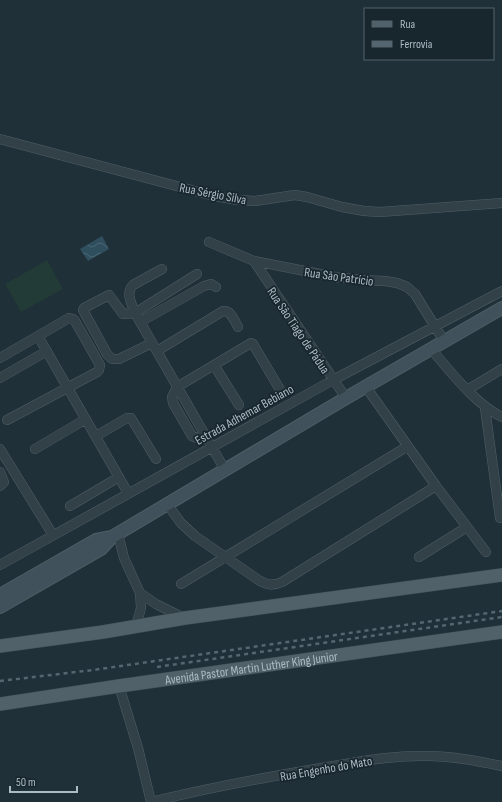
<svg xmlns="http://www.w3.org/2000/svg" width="502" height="802" font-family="'Sofia Sans Condensed',sans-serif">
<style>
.garden{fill:#223b36}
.water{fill:url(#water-waves)}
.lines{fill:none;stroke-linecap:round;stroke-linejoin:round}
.minor-casing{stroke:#505f66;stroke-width:10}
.secondary-casing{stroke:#505f66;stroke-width:14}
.primary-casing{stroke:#3f4d55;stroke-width:14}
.minor{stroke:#324148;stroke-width:9}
.secondary{stroke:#40515b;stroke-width:12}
.primary{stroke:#506169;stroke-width:13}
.rail{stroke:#546670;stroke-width:2.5;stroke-dasharray:4 4;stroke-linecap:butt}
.labels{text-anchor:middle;stroke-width:3.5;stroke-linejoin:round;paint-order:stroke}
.street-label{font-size:13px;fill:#acbcc5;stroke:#18262d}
</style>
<defs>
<pattern id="water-waves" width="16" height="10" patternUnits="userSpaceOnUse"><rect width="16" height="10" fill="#2f4f5e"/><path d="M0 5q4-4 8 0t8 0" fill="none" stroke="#4a6674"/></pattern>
</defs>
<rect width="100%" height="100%" fill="#1f3038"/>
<path class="garden" d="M47,260L63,289L21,312L5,284Z"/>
<path class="water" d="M102,236L109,249L88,261L80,249Z"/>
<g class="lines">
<defs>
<path id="minor" d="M0,139L214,196L238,200L255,201L295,195L307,197L342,207L364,211L380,212L502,203
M209,242L254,261L335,277L362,280L385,281L397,283L407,287L415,294L444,341
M254,261L346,398
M162,269L133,285C125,293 132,304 135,313L225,470
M140,322L204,286L211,284L216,287
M38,336L128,493
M152,343L119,359H112L107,354L83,310L84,308L109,295L123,314L135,313L197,274
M431,349C450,371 476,405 502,417
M157,351L223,311C231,310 234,320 238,327
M0,358L69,318L73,319L75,321L100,365L99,370L97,372L7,420
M214,365L239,405
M0,378L47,351
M366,387L436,486L486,552
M467,390L502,369
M485,408L500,518
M96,436L127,418H131L156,459
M206,438H197L192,436L173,403L172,397L177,387L251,343L253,344L282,393
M0,449L53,535
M35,449L86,419
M0,472L4,482L0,486
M167,504L181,523L195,536L260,581C268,585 273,586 282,582L436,486
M70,506L119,477
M118,534L124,558L140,593L141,608L136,626
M419,557L467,527
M0,565L333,380L502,291
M181,584L408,446
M140,593L156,604L184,618
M119,686L138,748L151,802
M151,802C211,787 272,776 333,766C364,761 395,755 427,756C452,756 477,761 502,766"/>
<path id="secondary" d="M0,595L96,540L112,537L346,398L502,308
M0,607L101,549L112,537"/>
<g id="primary">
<path d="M0,646L103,632L185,618L502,575"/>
<path id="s1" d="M0,704L119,686L502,632"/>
</g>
</defs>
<use href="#minor" class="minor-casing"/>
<use href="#secondary" class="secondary-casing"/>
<use href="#primary" class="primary-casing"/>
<use href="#minor" class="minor"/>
<use href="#secondary" class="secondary"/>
<use href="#primary" class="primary"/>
<path class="rail" d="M157,667L502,617
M0,681L93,670L502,611"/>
</g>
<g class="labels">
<g class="street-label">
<text transform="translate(213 193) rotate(11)" y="5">Rua Sérgio Silva</text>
<text transform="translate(339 276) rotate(8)" y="5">Rua São Patrício</text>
<text transform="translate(299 330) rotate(56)" y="5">Rua São Tiago de Pádua</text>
<text transform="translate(244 414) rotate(-29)" y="5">Estrada Adhemar Bebiano</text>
<text dy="5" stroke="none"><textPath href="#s1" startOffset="254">Avenida Pastor Martin Luther King Junior</textPath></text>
<text transform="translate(326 768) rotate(-10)" y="5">Rua Engenho do Mato</text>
</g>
</g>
<rect x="364" y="8" width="130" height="52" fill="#18262d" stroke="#53626a"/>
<rect x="372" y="21" width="20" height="6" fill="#506169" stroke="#53626a"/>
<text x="400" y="28" font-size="12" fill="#acbcc5">Rua</text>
<rect x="372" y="41" width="20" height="6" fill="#546670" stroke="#53626a"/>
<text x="400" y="48" font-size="12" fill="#acbcc5">Ferrovia</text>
<path d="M10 786v6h67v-6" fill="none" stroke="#acbcc5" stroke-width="2"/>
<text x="16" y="786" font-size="12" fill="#acbcc5" stroke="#18262d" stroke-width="3" paint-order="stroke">50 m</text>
</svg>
